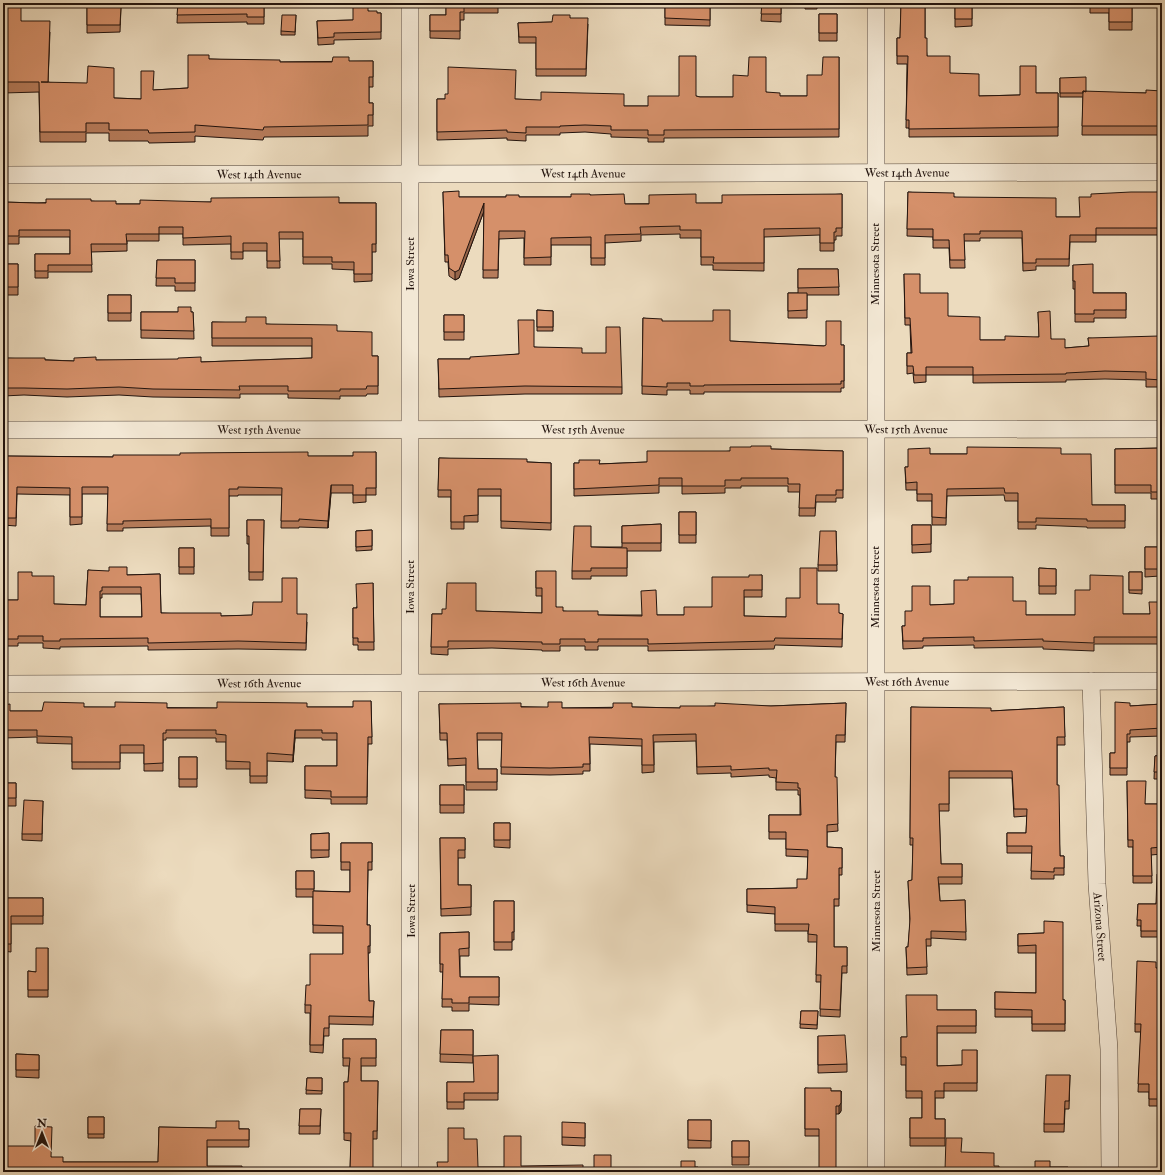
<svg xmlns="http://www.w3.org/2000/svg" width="1165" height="1175" font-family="'IM FELL Double Pica',serif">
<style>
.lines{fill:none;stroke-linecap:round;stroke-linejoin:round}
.minor-casing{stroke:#544539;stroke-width:18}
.minor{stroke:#f3e8d5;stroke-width:17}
.wall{fill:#b77c5b;stroke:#22130d;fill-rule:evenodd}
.shaded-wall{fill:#95654a;stroke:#22130d}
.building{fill:#d5906a;stroke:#22130d;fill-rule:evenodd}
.labels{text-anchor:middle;stroke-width:3;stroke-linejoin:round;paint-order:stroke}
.street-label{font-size:12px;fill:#22130d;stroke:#f3e8d5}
</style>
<rect width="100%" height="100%" fill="#ecdbbe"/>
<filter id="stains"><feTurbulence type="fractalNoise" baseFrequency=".005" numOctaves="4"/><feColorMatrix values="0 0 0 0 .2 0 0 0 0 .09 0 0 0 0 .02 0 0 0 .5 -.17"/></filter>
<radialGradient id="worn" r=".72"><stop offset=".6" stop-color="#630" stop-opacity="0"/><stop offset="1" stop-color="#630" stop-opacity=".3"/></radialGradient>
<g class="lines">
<defs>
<g id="minor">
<path d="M876,3V1172"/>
<path id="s1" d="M3,175L1162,172"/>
<path id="s2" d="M3,430L1162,429"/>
<path id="s3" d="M1091,681L1097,884L1109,1049L1110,1172"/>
<path id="s4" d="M3,684L1162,681"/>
<path d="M410,1172V3"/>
</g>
</defs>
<use href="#minor" class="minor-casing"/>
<use href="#minor" class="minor"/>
</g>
<path class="wall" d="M3,3L21,21L50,32L48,82L114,98L141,99L154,90L188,88L209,59L280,62L373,61V87H369V103H373V126H368V136L264,137L263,140L195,136V142L149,143L148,141H109V133H86V142H40L39,92L3,93Z
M87,3L103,7H121L120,32L87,33Z
M178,3H264V24H247V22L177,23Z
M446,3H498V13H464V20H460V39L430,38V15H446Z
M665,3H710V26L665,25Z
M727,3H781V22L761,21L762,6H727Z
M805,3H817V9H805Z
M896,3H930V5H925V38L927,56L979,96L1020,95L1036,93H1058V136L909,137V128H906L907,64H897V38H900L901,6H896Z
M955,3H972V26L955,27Z
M1090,3H1132V30H1109V13H1090Z
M368,11L377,13H381V39L334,40V44L318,45L317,21L353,20Z
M819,14H837V41H819Z
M296,15L295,35H281V31Z
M570,18L588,24L586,76H536V43H519L518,23L552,22Z
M839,57V137L664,138V142H648V138L611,137V134L585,132L560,133V135H526V141L507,140V138L437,140V99H445L448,94L515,99L624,106H648L696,96L700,97H733L766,92L780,96H807L822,75Z
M1060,78L1086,92L1146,93L1162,91V135H1082L1083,97H1060Z
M443,192L459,197H571L590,195L625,204L722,203L842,194V236H836V240H834V251H820V235L764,237V271L713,270V265H701V238H680V234L641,235V241L605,243V265H591V245H551V265H524V238L499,239L498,278H483L484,211L459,278L455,280L449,276L448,262H445Z
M908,192L954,197L1056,217H1080L1091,197L1162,192V235H1096V242H1070L1069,266H1036V270L1023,271L1022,238H980V241H964L965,268H950L949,248H933V237L907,236Z
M91,201L116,204H140L211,202L376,203V252H372V281L354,282V270L332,269V264H303V239H279L280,268H267V251H243V259H231V244L183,245V234H159V241H127V251L91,252L92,272H48V278H35V254H70V237H19V244H3V202L37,203Z
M157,260H195V291H175V286H156Z
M3,264H18V295H3Z
M1073,265L1093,293H1126V318H1094V322H1075V289H1073Z
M798,269H838L839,295H807V318H788V293H798Z
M904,274L920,293L948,316L980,340H1005L1039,337L1038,312L1051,339L1065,348L1089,346L1088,338L1162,346V387H1146V380L1105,379L1066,380V382L973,383V375H926V382L914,383L913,373L907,374V353H911L910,325H905Z
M108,295H131V321H108Z
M537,310L553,311V331H537Z
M141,312H193L194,339L141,338Z
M444,315H464V340H444Z
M643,318L662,321L730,341L824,346L844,345V388H841V392H704V394H690V390H667V395L642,394Z
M212,322L266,324L337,331L372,356H378V394H367L366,396H340V399L288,398V394H240V398L153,397L119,395L67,397L24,395L3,396V358L74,361L96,360L201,362L312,358V346H212Z
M534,347L582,353L622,387V394H525L439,397L438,359H470L519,354Z
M1162,448V499H1151V493H1115V449Z
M771,449L843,451V498H836V502H816L815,516H799L800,492H788V486H741V488H725V493L682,494V486H659V493L574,496V463L599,464L647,462L730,451Z
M376,452V495H366V502L353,503V493H331L328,528L299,527V528H281L282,495H238V496H229V536H211V526L123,528V531H107L108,494H82V524L70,525V495L17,494L16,526L3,525V456L113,457L353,456Z
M930,454H1061L1092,505H1125V528H1087V527L1036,525V529H1018V501H1005L1004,495L947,496L946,525H932V501H917V490H906L905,467H908Z
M439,458L527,462L551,463V530L501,528V496H478V522H464V529H451V497H438Z
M679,512H696V543H679Z
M247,520H264L263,580H249V544H247Z
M661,524V551H627V576H591V579H572V571L591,547H622V526Z
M912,525H931V552L912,553Z
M372,530V550L356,551V531Z
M836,531L837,571H818V565Z
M1145,547H1159L1160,576L1145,577Z
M179,548H194V574H179Z
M1039,568L1056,569V594H1039Z
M88,570L127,575L160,574L161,613L221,616L297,614L307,622L306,650L238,649L148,650V646L60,647V649L43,648V643H18V646H5V641H3V600H18L32,576L54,604L86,605ZM102,594H141L142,617H100V598H102Z
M536,571L556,607L563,611L598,615H684L712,607L749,577L762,575V597H744V616L786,617L817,604L839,613L843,614L842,647L775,645L774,649L648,651V646H598V650H585V646H560V651H542V650L492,648L448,649V655L431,654L432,614H442L476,611L542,613V596H536Z
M1129,572H1142V594L1129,593Z
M373,583L374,650H358V645H353V608H356Z
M1013,601L1026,615H1075L1123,614H1149L1162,602V644H1094V651L1043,649V647L974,648V645L923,646V648L903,649L902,626H905L912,611L930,605L954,604Z
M371,701L372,744H368L367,804H331V799L305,798V766H337V740H322V738H295L293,762L267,761V783H250V769H226V742H216V738H166V740H163V771H144V753H120V769H72V744L37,743V737L3,738V705L10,711H42L84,707L217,708L307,707H353Z
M846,703L845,742H836L835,777L838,831L827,832V847L842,848V875H839V906H834V947H847V973H842L840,1017L820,1016L821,982H816L817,942H808V931H775V914L747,912V889L797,888L807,879L808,857L786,856V839H769V815H800V795H798V790H776V778L769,777V775L731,777V773L697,774L696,741L654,742V772L642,773V746L590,744V771H583V774L550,775L501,774L502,740H477L478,769H497V790H466V765L448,766L447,740H440L439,704L562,708L632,707L680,708L715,706H771Z
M1162,704V736L1130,737V742H1127V775H1110V753H1115L1130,706Z
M911,707L991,711L1064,707L1065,745H1057V785L1060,856H1064V875H1054V879H1031L1032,853H1007V833H1026L1027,816L1014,817L1012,778H949V811H939L941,864H962V884H939L940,901L965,900L966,940L931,938V946H926L927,974L907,975L906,947H908L910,923L908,881L912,880L913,845H910Z
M1162,755V779H1154L1155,756Z
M179,757H197V787H179Z
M3,779L4,783H16V806H3Z
M1127,781L1145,804H1162V854L1151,855L1152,883H1133V847H1128Z
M440,785H464V813H440Z
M43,801L42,841L22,840V834Z
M3,822H4V848H3Z
M494,823H510V848L494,847Z
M329,833V857L311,858V834Z
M440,838H465V858H458V885H471V915L441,916Z
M341,843H372V870H368L367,925H370V953H368L369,1001H374L373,1025L329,1024V1036H324L323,1053L310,1052V1013H305V1005L310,985L343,954V933H313V897H296V871H314V891L350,892V870H341Z
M1162,874V937H1141V926H1137L1138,904H1156Z
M3,888L7,898H43V924H11V952L3,951Z
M494,901H514V940H512V950H494Z
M469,932V956H460V977H499V1005L469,1004V1011H452V1007H442L443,972H440V933Z
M1044,933L1063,1000H1065V1031H1032V1017H995V992L1036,993V953H1018V934Z
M48,948V997H28V971L36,972Z
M1156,968H1162V1032H1161L1160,1070H1162V1106H1149V1092H1138L1141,1032H1135V1024Z
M937,1010H976V1033H937V1066L962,1065L977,1050V1091H944V1098H935V1119H945V1146H910V1118H922V1098H906V1065H901V1037H907Z
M801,1011H818L817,1029L800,1028Z
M3,1024H5V1051H3Z
M441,1030H473V1063L440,1062Z
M818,1036L847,1064V1072L818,1073Z
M343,1039H376V1066H361V1081H378L377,1139H373L350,1171L351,1141L344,1140V1082H348L349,1066H343Z
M16,1054L39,1055V1078L16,1077Z
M498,1055V1100H464V1109H447V1082H474Z
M1070,1075L1069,1109H1065L1064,1132H1044V1124Z
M307,1078H322V1094H306Z
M805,1088L831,1091H841V1111L839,1114H836L819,1136H805Z
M300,1109H321L320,1134H299Z
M88,1117H104V1138H88Z
M688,1120H711V1148H688Z
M585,1123V1146L562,1145V1137Z
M159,1127L249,1129V1147H207V1166L7,1170L35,1146L51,1157L63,1162H158Z
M732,1141H749V1165H732Z"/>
<path class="shaded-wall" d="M484,203V211L459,278L455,280V272Z
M331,485V493L328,528V521Z
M295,730V738L293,762V755Z
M841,1091V1111L839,1114V1106Z
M5,1120V1128L4,1147V1139Z"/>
<path class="building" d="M3,3H21V21H50L48,82H41L87,83L88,66L114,68V98L141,99V71H154L153,90L188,88V55H209V59L280,60V62H332L333,57H349V61H373V77H369V103H373V115H368V125L264,127L263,130L195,125V132L149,133L148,130H109V123H86V132H40L39,82H3Z
M87,3H103V7H121L120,25H87Z
M178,3H264V17H247V14L177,15Z
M353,3H368V11H377V13H381V32L334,33V37L318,38L317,21L353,20Z
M446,3H498V5H464V12H460V31H430V15H446Z
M665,3H710V20L665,18Z
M762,3H781V14H761Z
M901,3H925V38H927V56H950V73L979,74V96L1020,95V66H1036V93H1058V127L909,129V120H906L908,56H897V38H900Z
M955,3H972V19H955Z
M1090,3H1132V22H1109V4H1090Z
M819,14H837V33H819Z
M282,15H296L295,32L281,31Z
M553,15H570V18H588L586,69H536V37H519L518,23L552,22Z
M679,56H696V96L700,97H733V75L748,76L749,57H766V92L780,93V96H807V75H822L823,57H839V129L664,130V135H648V130H611V126L585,125L560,126V127H526V133L507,132V130L437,132V99H445V94H448V67L516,70L515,99L541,100V92L624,94V106H648V96H679Z
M1086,77V92L1083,91V93H1060V78Z
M1146,90L1162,91V126H1082L1083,91L1146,93Z
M459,191V197H506V195H519V197H571V194H590V195L624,194L625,204H649V195L696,194V203H722V195L842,194V228H836V232H834V243H820V228L764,229V263H713L714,257H701V230H680V226L640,227L641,234L605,235V258H591V237L551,238V257L524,258L525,231H499L498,270H483L484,203L459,270L455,272L449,268L448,255H445L443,192Z
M908,192L954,193V197L1056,198V217H1080L1079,197H1091V194L1131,192H1162V228H1096V235H1070L1069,259H1036V263H1023L1022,231H980V234H964L965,260H950L949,240H933V229H907Z
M339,197V203H376V244H372V274H354V262H332V257H303V232H279L280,261H267V243H243V252H231V236L183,238V227H159V234H126L127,244H91L92,265H48V271H35V254H70V230H19V236H3V202L37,203H46V199H91V201H116V204H140V200L211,202V198Z
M157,260H195V283H175V278H156Z
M3,264H18V287H3Z
M1093,264V293H1126V310H1094V314H1075V281H1073V265Z
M798,269H838L839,287L798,288Z
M904,274H920V293H948V316L980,317V340H1005V336L1039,337L1038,312L1050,311L1051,339H1065V348L1089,346L1088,338L1159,336V346H1162V380L1146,379V372L1105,371L1066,373V374L973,375V367H926V375H914L913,366H907V353H912L910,318H905Z
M788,293H807V310L788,311Z
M108,295H131V313H108Z
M178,307H191V312H193L194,331L141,330V312H178Z
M537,310L553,311V327H537Z
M713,310H730V341L824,346L826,345V321H841V345H844V381H841V384L704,385V386H690V383H667V387L642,386L643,318L662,319V321H713Z
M444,315H464V332H444Z
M246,317H266V324L337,325V331L372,332V356H378V386H367L366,389H340V391H288V386H239L240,390L153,389L119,387L67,389L24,388H3V358H45V360L74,361V358L96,357V360L178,359V358L201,357V362L312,358V338H212V322H246Z
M518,320H534V347L582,348V353H606V327H620L622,387L525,386L439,389L438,359H470V357L519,354Z
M751,446H771V449L843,451V490H836V495H816L815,508H799L800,484H788V478H741V480H725V486H682V478H659V485L574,489V463H579V460H600L599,464L647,462V451H730V447H751Z
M967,447L1061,448V454H1091L1092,505H1125V521H1087V519L1036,518V522H1018V493H1005L1004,488L947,489L946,518L932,517V494H917V482L906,483L905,467H908V449L930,448V454H967Z
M1162,448V492H1151V485H1115V449Z
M308,452V456H353V452H376V488H366V495H353V485H331L328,521L299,519V521H281L282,488L238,487V489H229V528H211V519L123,521V524H107L108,487H82V517H70V488L17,487L16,518H3V456L113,457V455H180V453Z
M439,458L527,459V462L551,463V523L501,521V489H478V515L464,516V522H451V490H438Z
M679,512H696V535H679Z
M247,520H264L263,572H249V536H247Z
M661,524V543H622V526Z
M912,525H931V544L912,545Z
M574,526H591V547L627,548V568H591V571H572Z
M372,530V546L356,547V531Z
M820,531H836L837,565H818Z
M1145,547H1159L1160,569H1145Z
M179,548H194V567H179Z
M109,567H127V575L160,574L161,613H221V616L252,615L253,602H282V578H297V614H307L306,643L238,641L148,643V638L60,639V641H43V636H18V639H5V633H3V600H18V572H32V576H54V604L86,605L88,570L109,571ZM102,587H141L142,617H100V591H102Z
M800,568H817V604H839V613L843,614L842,639L775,638L774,641L648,644V639H598V642H585V639H560V644H542V642L492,641H448V647H431L432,614H442V609H446L447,583H476V611L542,613V588H536V571H556V607H563V611H598V615L642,616L641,591L656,590L657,615H684V607H712V577H749V575H762V590H744V616L786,617V598H800Z
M1039,568L1056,569V586H1039Z
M1129,572H1142V590H1129Z
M1090,575L1123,576V614H1150L1149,602H1162V637H1094V643L1043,641V639L974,641V637L923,638V641H903L902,626H905V611H912V586H930V605L954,604V580H968V577H1013V601H1026V615H1075V590H1090Z
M373,583L374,642H358V638H353V608H357L356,584Z
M353,701H371L372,737H368L367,797H331V791L305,790V766H337V733H322V730H295L293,755L267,753V776H250V762L226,761V735L216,734V730H166V733H163V763L144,764V745H120V762H72V737L37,736V730H3V705L10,704V711H42L44,702L84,703V707H115V702L167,703V708H217V702L307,703V707H353Z
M548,702H562V708H612L613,707V703H632V707L680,708V706H715V703L771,706L846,703L845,735H836L835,777H837L838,824L827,825V847L842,848V868H839V899H834V947H847V966H842L840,1010L820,1009L821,975H816L817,935L808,934L809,924H775V907L747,905V889L797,888V879H807L808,850L786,849V832H769V815H801L800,788H798V783L776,782L777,770H769V768L731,770V766L697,767L696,734L653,735L654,765H642V739L589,737L590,764H583V767L550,768L501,767L502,733H477L478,769H497V782H466V758L448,759L447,733H440L439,704L521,703V707H548Z
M1115,702L1130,703V706L1162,704V728L1130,730V734H1127V768H1110V753H1115Z
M911,707L991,708V711L1064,707L1065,737H1057V785H1059L1060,856H1064V868H1054V872L1031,871L1032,846H1007V833H1026L1027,809H1014L1012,771H949V804H939L941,864H962V877H938L940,901L965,900L966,932L931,931V939H926L927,967L907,968L906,947H908L910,919L908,881L912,880L913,838H910Z
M1162,755V772H1154L1155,756Z
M179,757H197V779H179Z
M3,779H4V783H16V798H3Z
M1127,781H1146L1145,804H1162V847L1151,848L1152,876H1133V840H1128Z
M440,785H464V805H440Z
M24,800L43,801L42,834H22Z
M3,822H4V840H3Z
M494,823H510V840H494Z
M329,833V850H311V834Z
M440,838H465V850H458V885H471V907L441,909Z
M341,843H372V862H368L367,925H370V946H368L369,1001H374L373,1017L329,1016V1028H324L323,1045H310L311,1005H305L306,985H310V954H343V926L313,925V891L350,892V862H341Z
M296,871H314V889H296Z
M1157,874H1162V931H1141V920H1137L1138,904H1156Z
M3,888H7V898H43V916H11V944H3Z
M494,901H514V932H512V942H494Z
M1044,921L1063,922V1000H1065V1024H1032V1010L995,1009V992L1036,993V945L1018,946V934L1044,933Z
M469,932V948L459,949L460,977H499V997H469V1003H452V999H442L443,964H440V933Z
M36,948H48V990H28V971L36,972Z
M1137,961L1156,962V968H1162V1025H1161L1160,1070H1162V1099H1149V1084H1138L1141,1024H1135Z
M906,995H937V1010H976V1026H937V1066L962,1065V1050H977V1083H944V1091H935V1119H945V1138H910V1118H922V1091H906V1057H901V1037H907Z
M801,1011H818L817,1025L800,1024Z
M3,1024H5V1043H3Z
M441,1030H473V1055L440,1054Z
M845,1035L847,1064L818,1065V1036Z
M343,1039H376V1058H361V1081H378L377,1131H373V1172H305V1171H350L351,1133H344V1082H348L350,1058H343Z
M16,1054L39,1055V1070H16Z
M498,1055V1093H464V1102H447V1082H474L473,1056Z
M1046,1075H1070L1069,1101H1065L1064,1124H1044Z
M307,1078H322V1091L306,1090Z
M805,1088H831V1091H841V1103L839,1106H836V1172H783V1169L819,1170V1129H805Z
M300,1109H321L320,1126H299Z
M88,1117H104V1134H88Z
M3,1120H5L4,1139H3Z
M688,1120H711V1141L688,1140Z
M216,1121H239V1129H249V1140H207V1166H242V1170L279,1171V1172H3V1170H7V1146H35V1126L52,1127L51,1157H63V1162H158L159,1127L216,1128Z
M562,1122L585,1123V1138L562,1137Z
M448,1128H464V1139H477L478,1167H504V1136H521V1166L583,1165V1172H438L437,1162H448Z
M946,1138H962L961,1152L994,1153V1166H999V1172H933V1171L945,1170Z
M732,1141H749V1157H732Z
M594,1155H611V1172H594Z
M681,1161H695V1167H698V1172H642V1169H681Z
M1035,1161H1050V1167H1068V1172H1035Z
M1142,1169H1158V1172H1142Z"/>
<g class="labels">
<g class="street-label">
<text dy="4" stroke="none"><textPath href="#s1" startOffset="256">West 14th Avenue</textPath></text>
<text dy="4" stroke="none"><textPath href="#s1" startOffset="580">West 14th Avenue</textPath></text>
<text dy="4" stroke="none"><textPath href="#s1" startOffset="904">West 14th Avenue</textPath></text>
<text transform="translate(410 264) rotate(-90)" y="4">Iowa Street</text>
<text transform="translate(875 264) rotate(-90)" y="4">Minnesota Street</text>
<text dy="4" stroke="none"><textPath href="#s2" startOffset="903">West 15th Avenue</textPath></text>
<text dy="4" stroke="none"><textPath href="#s2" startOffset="256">West 15th Avenue</textPath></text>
<text dy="4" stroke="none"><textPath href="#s2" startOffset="580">West 15th Avenue</textPath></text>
<text transform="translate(410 587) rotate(-90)" y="4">Iowa Street</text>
<text transform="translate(875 587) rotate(-90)" y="4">Minnesota Street</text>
<text dy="4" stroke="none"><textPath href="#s4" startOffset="580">West 16th Avenue</textPath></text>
<text dy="4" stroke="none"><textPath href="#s4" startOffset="904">West 16th Avenue</textPath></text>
<text dy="4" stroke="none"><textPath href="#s4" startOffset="256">West 16th Avenue</textPath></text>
<text transform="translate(411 911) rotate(-90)" y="4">Iowa Street</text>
<text transform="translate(876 911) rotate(-90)" y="4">Minnesota Street</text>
<text dy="4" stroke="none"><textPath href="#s3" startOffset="246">Arizona Street</textPath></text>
</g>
</g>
<rect width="1165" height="1175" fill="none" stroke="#ecdbbe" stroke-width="16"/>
<rect x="4" y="4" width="1157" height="1167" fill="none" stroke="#22130d" stroke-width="2"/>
<rect x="8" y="8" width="1149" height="1159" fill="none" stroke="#22130d"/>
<g transform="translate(42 1133)" stroke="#f3e8d5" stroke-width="3" paint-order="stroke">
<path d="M0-3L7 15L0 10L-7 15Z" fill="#22130d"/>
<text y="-6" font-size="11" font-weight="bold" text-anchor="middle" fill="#22130d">N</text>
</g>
<rect width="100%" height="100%" filter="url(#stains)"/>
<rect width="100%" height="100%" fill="url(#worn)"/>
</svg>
